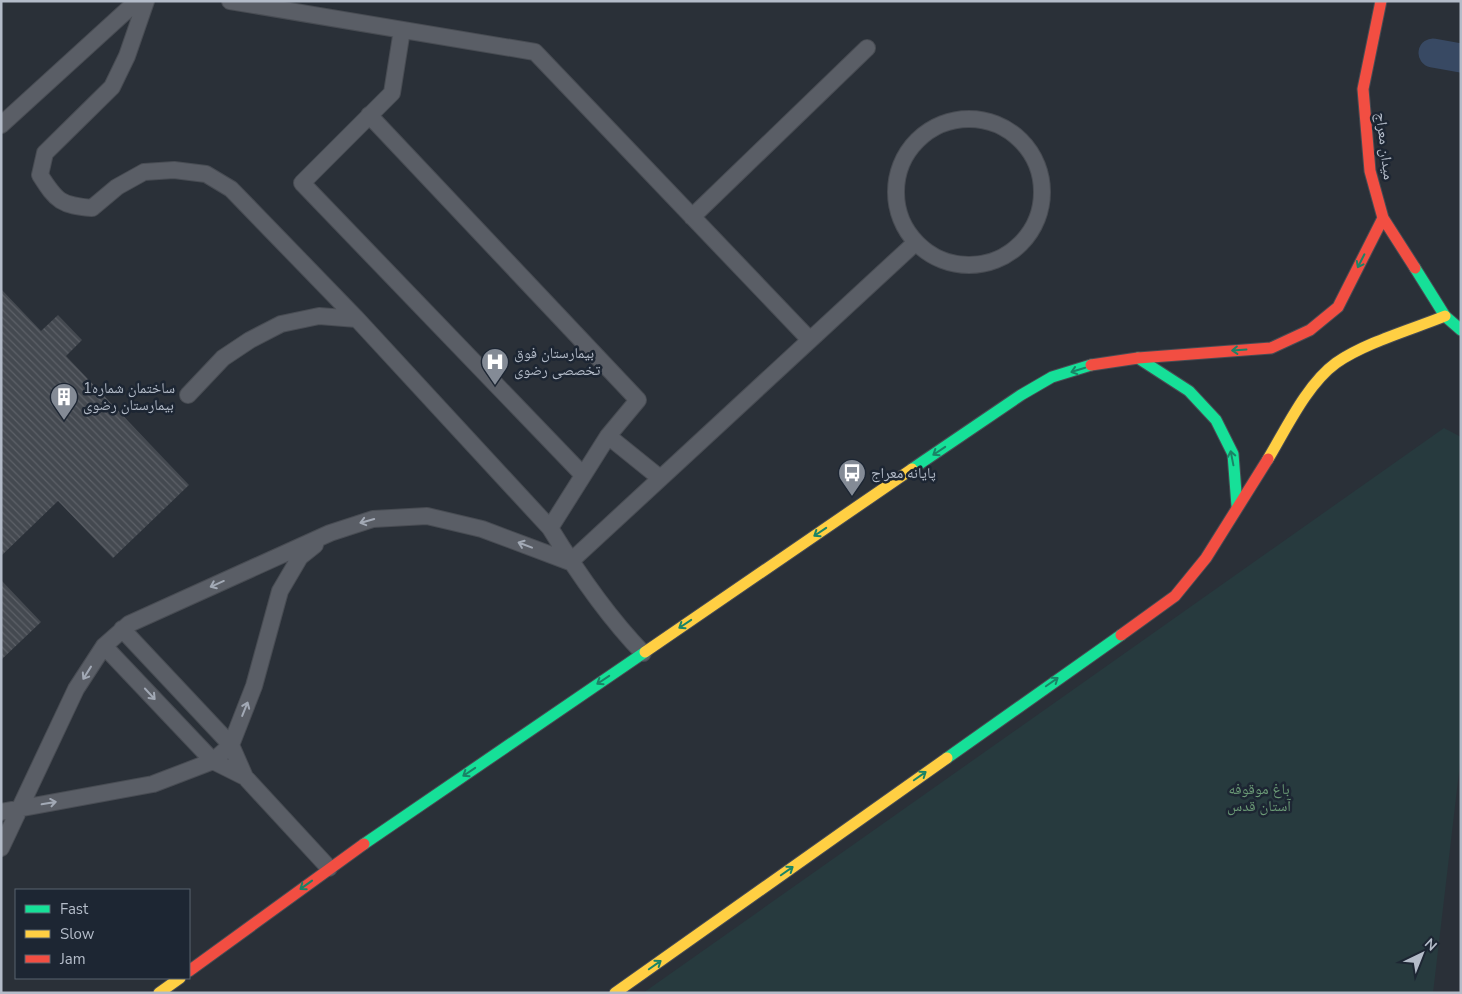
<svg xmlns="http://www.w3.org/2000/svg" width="1462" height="994" font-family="'Nunito Sans','Noto Naskh Arabic',sans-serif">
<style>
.green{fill:#273a3e}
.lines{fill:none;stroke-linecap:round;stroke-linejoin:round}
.canal{stroke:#384963;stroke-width:29}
.building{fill:url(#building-back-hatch)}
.lane-casing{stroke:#484c53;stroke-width:18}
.fast-casing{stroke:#484c53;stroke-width:13}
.slow-casing{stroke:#484c53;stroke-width:13}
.jam-casing{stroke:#484c53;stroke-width:13}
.lane{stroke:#5a5e66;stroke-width:16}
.fast{stroke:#16e098;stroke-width:11}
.slow{stroke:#ffcf43;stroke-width:11}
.jam{stroke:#f24e42;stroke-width:11}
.oneway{stroke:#1a8366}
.oneway2{stroke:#a2a9b5}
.labels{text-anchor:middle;stroke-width:5;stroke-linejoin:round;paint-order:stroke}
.street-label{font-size:15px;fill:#b4bcc9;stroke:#1d2633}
.poi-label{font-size:15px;fill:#b4bcc9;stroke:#1d2633;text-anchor:start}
.park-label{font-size:15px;fill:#6b9a76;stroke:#1d2633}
</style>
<defs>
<pattern id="building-back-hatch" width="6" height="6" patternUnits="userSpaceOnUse" patternTransform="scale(1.25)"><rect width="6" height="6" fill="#444950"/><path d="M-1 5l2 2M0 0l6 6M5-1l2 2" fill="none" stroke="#5d6168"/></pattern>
</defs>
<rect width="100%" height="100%" fill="#2a3038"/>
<path class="green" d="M1444,428L1461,437V755L1433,993H643Z"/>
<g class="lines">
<path class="canal" d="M1433,53L1461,58"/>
</g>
<path class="building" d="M1,289L41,331L58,315L82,340L66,356L189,485L113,558L58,501L1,556Z
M1,580L41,622L1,660Z"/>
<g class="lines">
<defs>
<path id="lane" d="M146,1L127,56L112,87L45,153L40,175C57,202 61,205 92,208L117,187L144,172L174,170L206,174L231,189L357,319L550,528C577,572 607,616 643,653
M230,1L535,52L810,340
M402,30L392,93L302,183L583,475
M369,115L638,400L608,436
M896 192a73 73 0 1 1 146 0a73 73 0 1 1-146 0Z
M1,125L137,1
M692,217L867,48
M188,395L223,358L250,340L281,324L319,316L357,319
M550,528L608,436L660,478
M104,646L213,761L245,777L231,745L122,629
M245,777L329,868
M1,812L153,784L213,761L231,745L254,686L280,591L300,557L315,545
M1,848L76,689L104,646L129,624L330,533L373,519L427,516L482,529L570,562L915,243"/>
<path id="fast" d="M1415,268L1445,316L1461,330
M1138,358L1189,391L1216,420L1233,454L1237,506
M912,469L1021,395L1052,377L1091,365
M947,758L1121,635
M364,844L645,652"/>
<path id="slow" d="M1268,459C1286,429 1307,384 1336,363C1364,343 1413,329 1445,316
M645,652L912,469
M159,993L180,978
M615,993L947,758"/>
<path id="jam" d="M1381,1L1363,89L1370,171L1383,218L1415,268
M1091,365L1138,358L1271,348L1310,330L1338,307L1383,218
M1121,635L1175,596L1206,558L1268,459
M189,971L364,844"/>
</defs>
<use href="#lane" class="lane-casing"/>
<use href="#fast" class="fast-casing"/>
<use href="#slow" class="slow-casing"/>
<use href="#jam" class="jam-casing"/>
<use href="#lane" class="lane"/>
<use href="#fast" class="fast"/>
<use href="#slow" class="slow"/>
<use href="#jam" class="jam"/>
</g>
<defs><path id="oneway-shaft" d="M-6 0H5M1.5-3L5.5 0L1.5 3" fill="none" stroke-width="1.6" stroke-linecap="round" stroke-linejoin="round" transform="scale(1.25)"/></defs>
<g class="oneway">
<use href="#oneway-shaft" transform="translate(1361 261) rotate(117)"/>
<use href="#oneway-shaft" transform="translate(1239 350) rotate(176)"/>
<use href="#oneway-shaft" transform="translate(1078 370) rotate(163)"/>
<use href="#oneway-shaft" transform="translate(939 451) rotate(146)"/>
<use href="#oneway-shaft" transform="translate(1232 458) rotate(-101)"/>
<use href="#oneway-shaft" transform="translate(820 532) rotate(146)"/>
<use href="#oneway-shaft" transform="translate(685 624) rotate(146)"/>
<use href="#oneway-shaft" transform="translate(603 680) rotate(146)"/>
<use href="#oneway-shaft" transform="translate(1052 682) rotate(-35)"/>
<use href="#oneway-shaft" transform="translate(469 772) rotate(146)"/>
<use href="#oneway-shaft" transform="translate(920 776) rotate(-35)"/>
<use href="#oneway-shaft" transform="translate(787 871) rotate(-35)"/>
<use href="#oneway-shaft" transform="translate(306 885) rotate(144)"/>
<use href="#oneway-shaft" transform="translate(655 965) rotate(-35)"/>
</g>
<g class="oneway2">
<use href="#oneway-shaft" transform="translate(367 521) rotate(164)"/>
<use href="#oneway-shaft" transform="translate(525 545) rotate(-159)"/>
<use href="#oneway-shaft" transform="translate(217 584) rotate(156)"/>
<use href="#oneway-shaft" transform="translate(87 673) rotate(122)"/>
<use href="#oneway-shaft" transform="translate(150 694) rotate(47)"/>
<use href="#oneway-shaft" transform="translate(245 709) rotate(-68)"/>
<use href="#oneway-shaft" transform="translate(49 803) rotate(-10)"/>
</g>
<defs>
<symbol id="hospital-pin" viewBox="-11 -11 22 30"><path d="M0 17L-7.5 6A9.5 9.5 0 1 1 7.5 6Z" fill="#848b96" stroke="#1d2633"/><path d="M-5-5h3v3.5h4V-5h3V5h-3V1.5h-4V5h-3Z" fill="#fff"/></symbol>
<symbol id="building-pin" viewBox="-11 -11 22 30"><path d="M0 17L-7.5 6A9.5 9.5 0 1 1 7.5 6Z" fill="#848b96" stroke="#1d2633"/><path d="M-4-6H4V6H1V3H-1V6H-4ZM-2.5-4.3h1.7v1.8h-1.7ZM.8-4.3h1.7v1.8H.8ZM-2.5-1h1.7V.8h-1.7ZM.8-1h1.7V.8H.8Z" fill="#fff"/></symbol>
<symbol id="bus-pin" viewBox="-11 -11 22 30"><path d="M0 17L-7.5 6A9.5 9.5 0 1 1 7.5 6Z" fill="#848b96" stroke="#1d2633"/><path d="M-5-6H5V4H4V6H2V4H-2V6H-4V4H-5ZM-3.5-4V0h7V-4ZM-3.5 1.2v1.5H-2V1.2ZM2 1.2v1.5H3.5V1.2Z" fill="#fff"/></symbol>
</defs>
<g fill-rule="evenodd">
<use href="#hospital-pin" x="479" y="346" width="32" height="43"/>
<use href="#building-pin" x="48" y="381" width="32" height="43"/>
<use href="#bus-pin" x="836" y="457" width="32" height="43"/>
</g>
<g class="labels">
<g class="street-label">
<text transform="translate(1385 146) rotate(83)" y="5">میدان معراج</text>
</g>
<g class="poi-label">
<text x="514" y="358">بیمارستان فوق<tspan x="514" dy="17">تخصصی رضوی</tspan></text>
<text x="83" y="393">ساختمان شماره1<tspan x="83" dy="17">بیمارستان رضوی</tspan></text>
<text x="871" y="478">پایانه معراج</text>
</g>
<g class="park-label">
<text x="1259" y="794">باغ موقوفه<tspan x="1259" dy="17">آستان قدس</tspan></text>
</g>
</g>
<rect width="1462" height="994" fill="none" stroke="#b4bcc9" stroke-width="5"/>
<rect x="15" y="889" width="175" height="90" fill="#1d2633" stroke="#59626f"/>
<rect x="25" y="905" width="25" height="8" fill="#16e098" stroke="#59626f"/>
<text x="60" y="914" font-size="15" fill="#b4bcc9">Fast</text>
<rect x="25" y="930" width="25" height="8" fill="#ffcf43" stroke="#59626f"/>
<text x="60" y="939" font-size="15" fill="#b4bcc9">Slow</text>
<rect x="25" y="955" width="25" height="8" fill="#f24e42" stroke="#59626f"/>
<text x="60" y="964" font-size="15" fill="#b4bcc9">Jam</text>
<g transform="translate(1422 954) rotate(43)" stroke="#1d2633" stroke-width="4" paint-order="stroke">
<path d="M0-4L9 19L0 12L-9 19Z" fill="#b4bcc9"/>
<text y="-8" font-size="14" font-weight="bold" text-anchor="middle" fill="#b4bcc9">N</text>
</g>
</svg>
